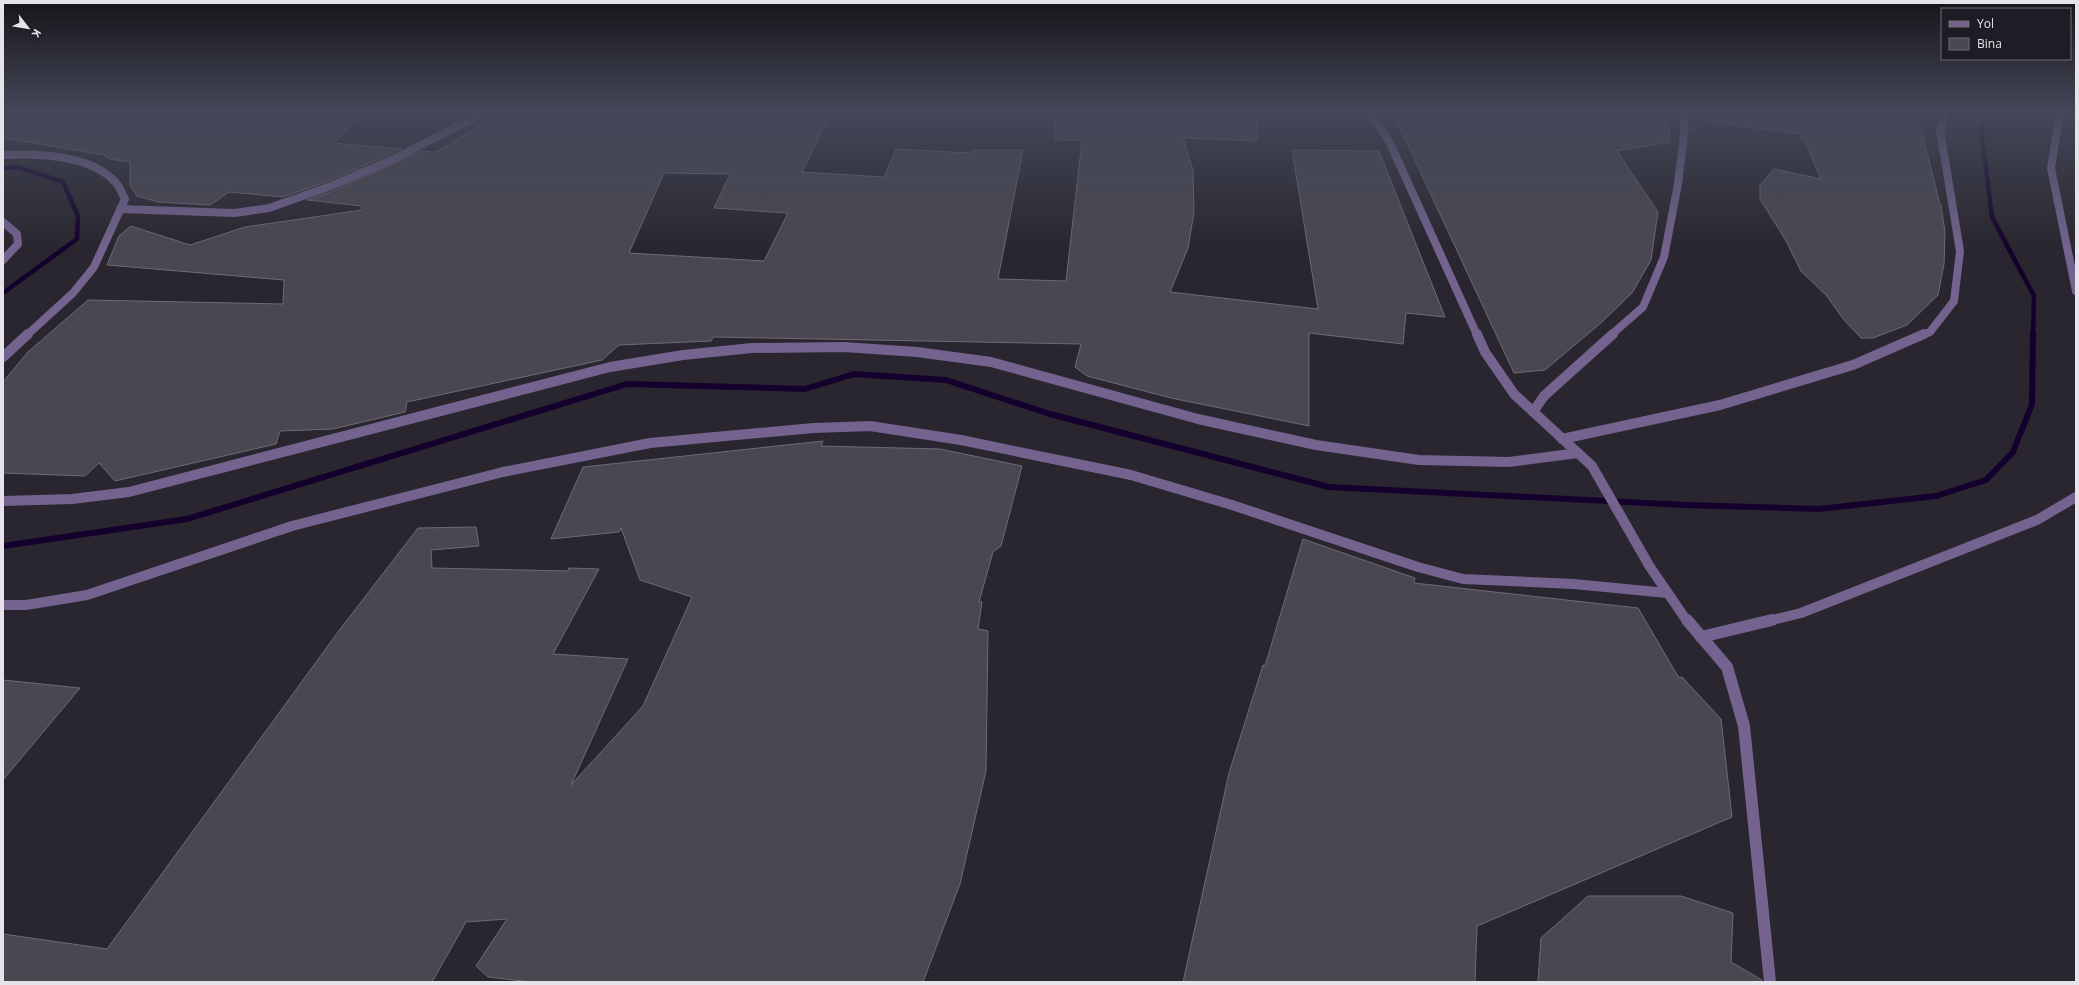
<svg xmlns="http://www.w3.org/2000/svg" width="2079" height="985" font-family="'Open Sans',sans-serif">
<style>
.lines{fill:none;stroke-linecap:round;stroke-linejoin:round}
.stream-far1{stroke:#14002d;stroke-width:4.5}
.stream{stroke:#14002d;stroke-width:6}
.building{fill:#4a4751;stroke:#6e6b75;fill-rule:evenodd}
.minor-far2{stroke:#73638e;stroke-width:8}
.minor-far1{stroke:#73638e;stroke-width:10}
.minor{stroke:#73638e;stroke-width:12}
.tertiary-far2{stroke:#73638e;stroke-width:8}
.tertiary-far1{stroke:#73638e;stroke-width:10}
.tertiary{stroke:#73638e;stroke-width:12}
</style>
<rect width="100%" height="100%" fill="#29262f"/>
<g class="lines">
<path class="stream-far1" d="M1990,111L1981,128L1992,217L2034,296L2033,335
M3,168L18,167L63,182L78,216L77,239L3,293"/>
<path class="stream" d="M3,546L187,519L627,384L805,389L854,374L946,380L1050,414L1329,487L1685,505L1819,509L1936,496L1986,480L2013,452L2032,404L2033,334"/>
</g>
<path class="building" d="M3,111H362L335,143L402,149L329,181L283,197L229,192L210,205L158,202L137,196L130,186V162L110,159L104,155L3,138Z
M504,111H634L680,114V111H832L802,172L884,177L896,149L971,153L973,150H1023L998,279L1066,281L1082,140H1056L1053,111H1257L1258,141L1183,138L1193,170L1194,212L1188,248L1170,292L1318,309L1292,150L1379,151L1445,317L1406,313L1403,344L1309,333V426L1171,398L1087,376L1075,367L1081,344L713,337L711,341L619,345L602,360L407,402L405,412L333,429L280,431L276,444L115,481L99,463L85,476L3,473V382L28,352L88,300L283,304L284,280L107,265L119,236L131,226L190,245L245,227L362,210V206L307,200L333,191L422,151L436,152ZM664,173L730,174L714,208L788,213L764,261L629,253Z
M1392,111H1652L1670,126L1669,142L1617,151L1658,212L1651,260L1632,293L1602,322L1545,370L1514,373Z
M1710,111H1917L1940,205H1941L1945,232L1944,264L1938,295L1907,325L1873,338H1861L1844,320L1826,295L1801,271L1785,239L1760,199V185L1774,169L1821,179L1805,142L1799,134L1709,122Z
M823,441L821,446L940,449L1022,466L1001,546L993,552L979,602H982L978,629L988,631L986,771L960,884L923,982H531L488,977L476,966L507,919L466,922L432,982H3V934L107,949L338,632L418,528L476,527L479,546L431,550L432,568L568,571L569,568L599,569L553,654L628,659L571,785L643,706L692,597L640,580L621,528L619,532L551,539L583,467Z
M1303,539L1415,578L1414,583L1638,608L1679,678L1682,677L1721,719L1732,817L1477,926L1475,982H1183L1229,773L1263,665L1265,666Z
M3,680L80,688L3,780Z
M1588,896H1681L1733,913L1731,962L1762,980V982H1538L1541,938Z"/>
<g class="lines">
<path class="minor-far2" d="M2060,111L2051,168L2076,291
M3,155C36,153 93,155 116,183C120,187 122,194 125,199L94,267L73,293L27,335
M120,209L235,213L269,208L331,186L398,157L487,111
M3,222L17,234L18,244L3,260
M1611,335L1643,307L1664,257L1678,184L1685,127L1680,111
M1922,335L1930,332L1954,301L1960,251L1940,130L1945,111"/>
<path class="minor-far1" d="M3,357L28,334
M1533,412L1544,396L1613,334
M1562,439L1720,405L1853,365L1924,334
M3,501L72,499L129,492L610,367L683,355L752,348L844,347L917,352L991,362L1198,419L1316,445L1419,460L1509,462L1578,453
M3,605H26L87,595L292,526L503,472L650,443L814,428L870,426L961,440L1131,475L1232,505L1418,567L1463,579L1574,584L1667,593
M1768,621L1801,613L2037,520L2076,497"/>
<path class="minor" d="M1701,637L1772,620"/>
<path class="tertiary-far2" d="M1370,111L1390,143L1477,335"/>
<path class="tertiary-far1" d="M1477,334L1485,352L1514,394L1592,466L1650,567L1687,621"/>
<path class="tertiary" d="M1687,620L1727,667L1744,726L1770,982"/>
</g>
<linearGradient id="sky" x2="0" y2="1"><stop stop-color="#17151a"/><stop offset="0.45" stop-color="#434758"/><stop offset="1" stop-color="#434758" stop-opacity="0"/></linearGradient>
<rect width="2079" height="249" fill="url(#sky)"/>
<rect width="2079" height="985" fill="none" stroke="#e6e4ea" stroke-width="8"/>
<rect x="1941" y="8" width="130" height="52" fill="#1f1c25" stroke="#6f6c74"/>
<rect x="1949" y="21" width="20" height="6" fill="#73638e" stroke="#6f6c74"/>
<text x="1977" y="28" font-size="12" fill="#e6e4ea">Yol</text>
<rect x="1949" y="38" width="20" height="12" fill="#4a4751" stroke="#6f6c74"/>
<text x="1977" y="48" font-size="12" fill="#e6e4ea">Bina</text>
<g transform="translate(28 28) rotate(121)" stroke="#1f1c25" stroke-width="3" paint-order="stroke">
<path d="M0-3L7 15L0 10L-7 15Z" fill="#e6e4ea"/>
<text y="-6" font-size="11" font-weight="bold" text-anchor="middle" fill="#e6e4ea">K</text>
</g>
</svg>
